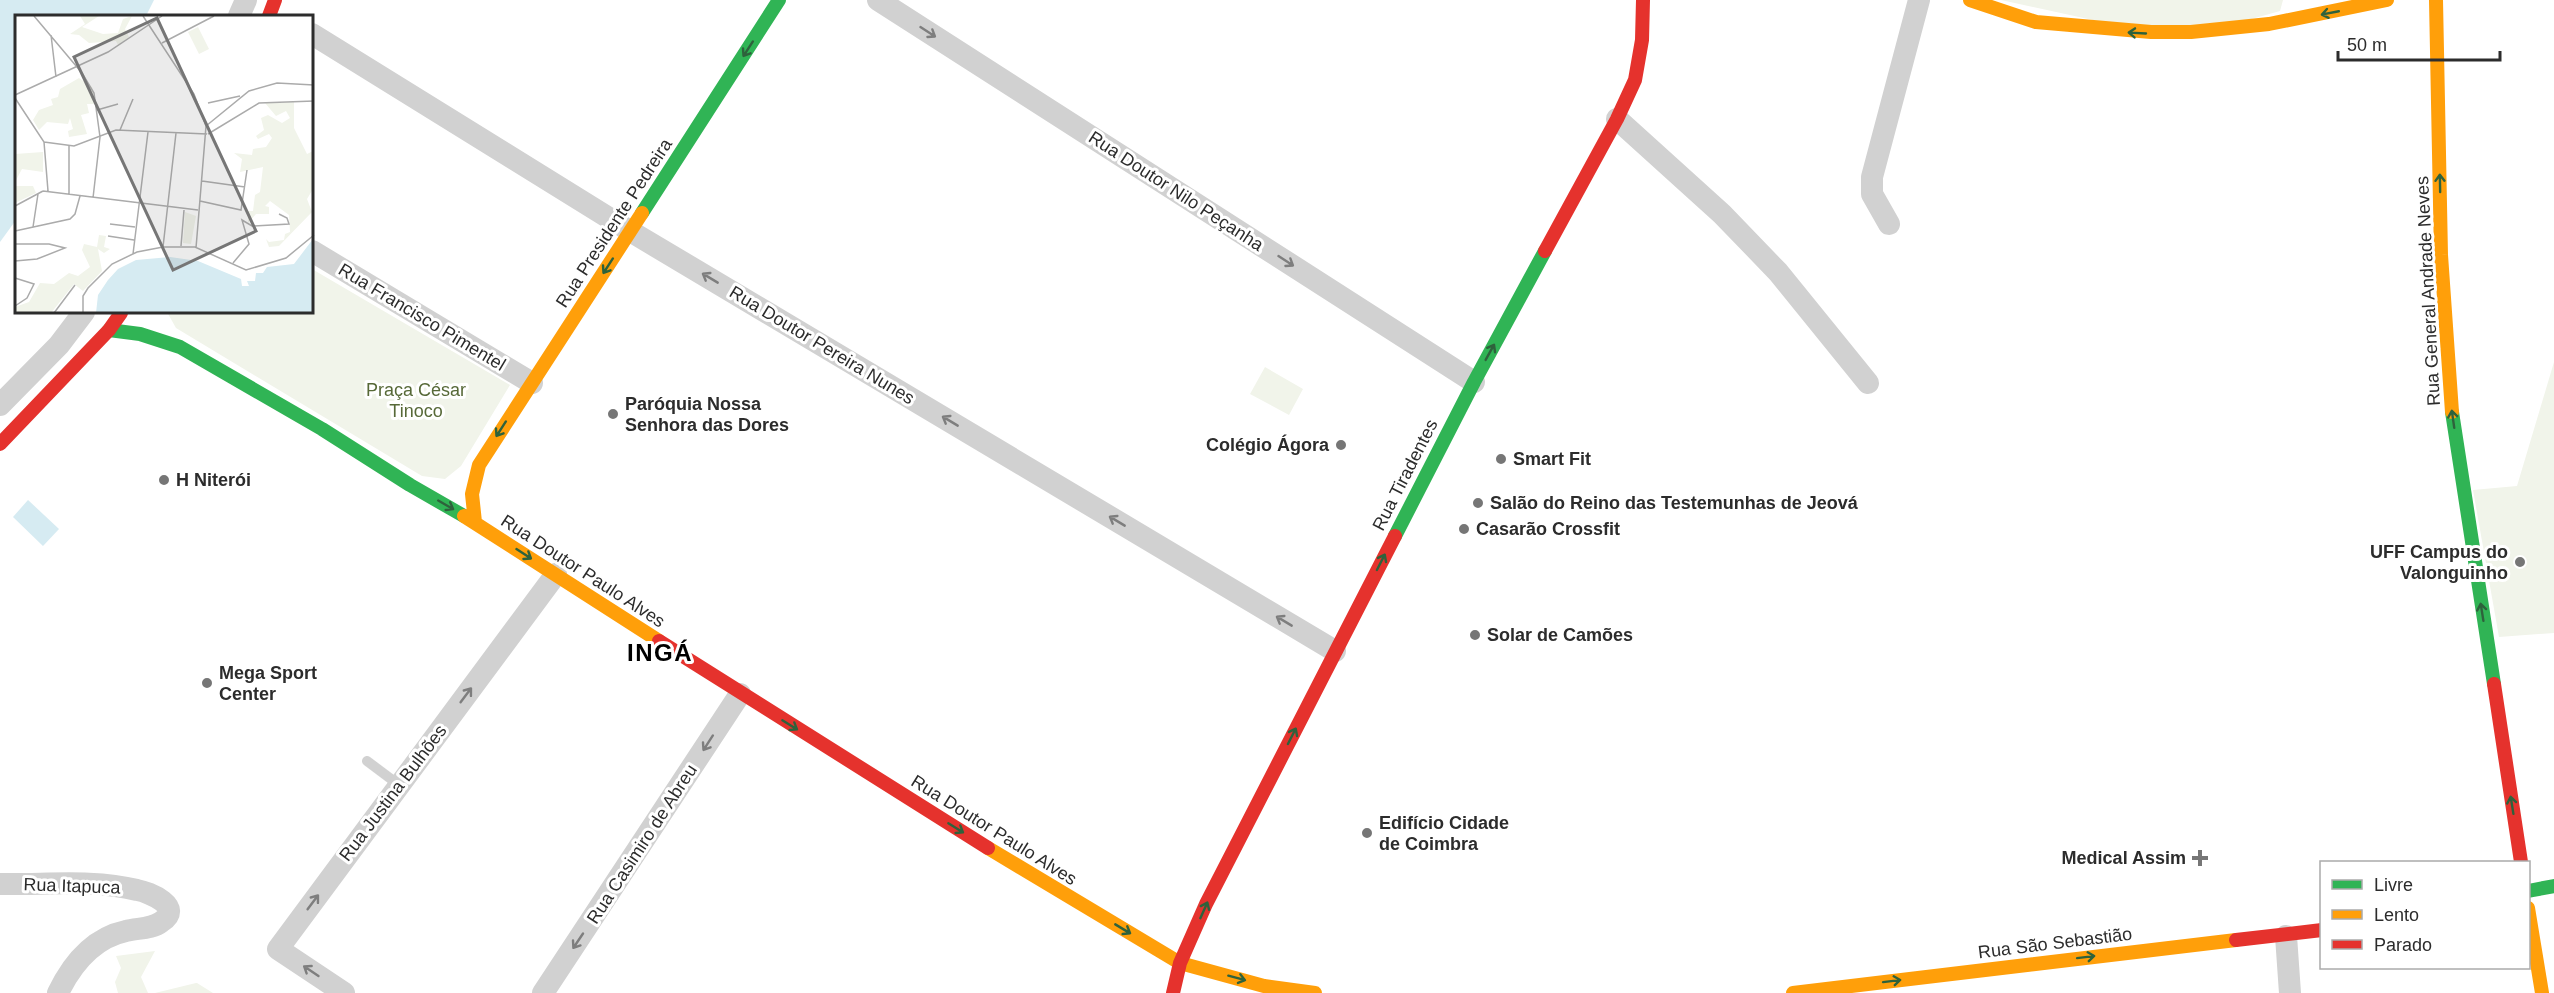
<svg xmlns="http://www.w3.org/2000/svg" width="2554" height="993" font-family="Arial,sans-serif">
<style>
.green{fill:#f1f4ea}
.water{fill:#d6ebf2}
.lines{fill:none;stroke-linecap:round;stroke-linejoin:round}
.lane{stroke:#d1d1d1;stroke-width:10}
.street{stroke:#d1d1d1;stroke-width:22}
.fast{stroke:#30b455;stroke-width:14}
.slow{stroke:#ff9f0a;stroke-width:14}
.jam{stroke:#e5322d;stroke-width:14}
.oneway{stroke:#2e623c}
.oneway2{stroke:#7e7e7e}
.poi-dot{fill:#767676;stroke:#fff;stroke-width:2}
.labels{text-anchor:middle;stroke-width:6;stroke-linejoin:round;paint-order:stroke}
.street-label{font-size:18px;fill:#2c2c2c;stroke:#fff}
.park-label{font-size:18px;fill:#576938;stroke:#fff}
.poi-label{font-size:18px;font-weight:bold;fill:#2c2c2c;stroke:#fff;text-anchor:start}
.district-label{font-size:24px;font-weight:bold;letter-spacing:1.5px;fill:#000;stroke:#fff}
.inset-road{fill:none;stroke:#ababab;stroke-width:1.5}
.view{fill:#767676;fill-opacity:0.15;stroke:#767676;stroke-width:3}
.inset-edge{fill:none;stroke:#2c2c2c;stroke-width:3}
</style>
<rect width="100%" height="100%" fill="#fff"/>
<path class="green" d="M2001,0H2283L2280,11L2180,39Z
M312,269L510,385L461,466L445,479L422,476L176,328L167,312H312Z
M2554,362V633L2499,637L2473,490L2517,486Z
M1265,367L1303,389L1289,415L1250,394Z
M155,951L141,977L148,993H118L115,982L121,968L116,956Z
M197,983L213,993H155L196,983Z"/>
<path class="water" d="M0,0H154L146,16H16V220L0,242Z
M28,500L59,529L43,546L13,517Z"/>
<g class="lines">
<path class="lane" d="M367,761L399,785"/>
<path class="street" d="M878,0L1474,382
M239,16L246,0
M312,34L630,231L1335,651
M1617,119L1722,214L1778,272L1868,383
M1889,224L1872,194V177L1919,0
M312,251L532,383
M0,405L59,345L84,312
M0,884C46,885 92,879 137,890C149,892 185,907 161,922C152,929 137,928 126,931C93,938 72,964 58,993
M2286,936L2290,993
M344,993L278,949L556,574
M543,993L740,694"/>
<path class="fast" d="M642,213L779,0
M109,330L140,334L180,347L322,429L410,485L464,516
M2452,412L2494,684
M1395,536L1474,382L1545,251
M2528,891L2554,886"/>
<path class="slow" d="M1970,0L2036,22L2151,32H2191L2269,24L2387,0
M2436,0L2441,255L2452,412
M464,516L659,641
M475,522L472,494L479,465L642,213
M988,848L1180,963L1264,986L1315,993
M2528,908L2542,993
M1793,993L2236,940"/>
<path class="jam" d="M269,16L275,0
M1545,251L1617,119L1635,80L1642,40L1643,0
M0,444L109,330L121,313
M659,641L988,848
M2494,684L2521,862
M2236,940L2322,930
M1173,993L1180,963L1206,904L1395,536"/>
</g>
<defs><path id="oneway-shaft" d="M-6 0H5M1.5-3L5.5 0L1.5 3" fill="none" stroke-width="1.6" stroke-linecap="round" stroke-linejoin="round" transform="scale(1.5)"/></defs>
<g class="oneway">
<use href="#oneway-shaft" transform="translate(2330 13) rotate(169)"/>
<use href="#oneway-shaft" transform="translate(2137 33) rotate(-177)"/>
<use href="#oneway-shaft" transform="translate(748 49) rotate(123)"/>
<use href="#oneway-shaft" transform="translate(2440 183) rotate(-91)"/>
<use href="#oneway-shaft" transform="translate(608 266) rotate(123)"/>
<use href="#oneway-shaft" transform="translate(1490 352) rotate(-61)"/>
<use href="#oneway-shaft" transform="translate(2453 419) rotate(-98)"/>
<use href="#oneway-shaft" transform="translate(501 429) rotate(123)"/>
<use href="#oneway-shaft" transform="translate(446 505) rotate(30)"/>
<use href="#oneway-shaft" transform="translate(524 554) rotate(33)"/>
<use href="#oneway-shaft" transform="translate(1381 562) rotate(-63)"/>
<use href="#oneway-shaft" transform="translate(2482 612) rotate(-99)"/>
<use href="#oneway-shaft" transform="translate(790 725) rotate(32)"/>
<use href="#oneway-shaft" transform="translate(1292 736) rotate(-63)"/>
<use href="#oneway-shaft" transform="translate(2512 805) rotate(-99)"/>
<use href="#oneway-shaft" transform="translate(956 828) rotate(32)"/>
<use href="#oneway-shaft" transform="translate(1204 910) rotate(-66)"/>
<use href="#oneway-shaft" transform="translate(1123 929) rotate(31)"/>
<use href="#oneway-shaft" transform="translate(2086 957) rotate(-7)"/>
<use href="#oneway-shaft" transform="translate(1237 978) rotate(15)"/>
<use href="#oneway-shaft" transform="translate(1892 981) rotate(-7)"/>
</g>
<g class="oneway2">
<use href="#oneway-shaft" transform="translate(928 32) rotate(33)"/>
<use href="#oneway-shaft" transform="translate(1286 261) rotate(33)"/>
<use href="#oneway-shaft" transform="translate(710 278) rotate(-149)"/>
<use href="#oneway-shaft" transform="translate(950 421) rotate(-149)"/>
<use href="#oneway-shaft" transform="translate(1117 521) rotate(-149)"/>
<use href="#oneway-shaft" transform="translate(1284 621) rotate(-149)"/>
<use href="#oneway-shaft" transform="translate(466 695) rotate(-53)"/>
<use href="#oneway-shaft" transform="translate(708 743) rotate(123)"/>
<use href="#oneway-shaft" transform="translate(313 902) rotate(-53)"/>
<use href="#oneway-shaft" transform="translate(578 941) rotate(124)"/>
<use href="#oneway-shaft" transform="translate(311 971) rotate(-146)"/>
</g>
<g class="poi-dot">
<circle cx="613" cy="414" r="6"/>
<circle cx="1341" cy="445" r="6"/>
<circle cx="1501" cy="459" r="6"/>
<circle cx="164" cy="480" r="6"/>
<circle cx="1478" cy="503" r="6"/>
<circle cx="1464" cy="529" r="6"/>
<circle cx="2520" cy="562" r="6"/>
<circle cx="1475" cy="635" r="6"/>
<circle cx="207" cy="683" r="6"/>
<circle cx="1367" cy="833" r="6"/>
<path d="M2197 849h6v6h6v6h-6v6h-6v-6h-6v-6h6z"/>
</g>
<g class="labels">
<g class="street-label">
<text transform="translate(1176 191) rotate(33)" y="6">Rua Doutor Nilo Peçanha</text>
<text transform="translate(614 223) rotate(-57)" y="6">Rua Presidente Pedreira</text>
<text transform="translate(2428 291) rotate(-93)" y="6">Rua General Andrade Neves</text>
<text transform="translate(422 317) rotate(31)" y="6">Rua Francisco Pimentel</text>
<text transform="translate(822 345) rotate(31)" y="6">Rua Doutor Pereira Nunes</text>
<text transform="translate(1405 475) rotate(-63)" y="6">Rua Tiradentes</text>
<text transform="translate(583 571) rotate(33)" y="6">Rua Doutor Paulo Alves</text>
<text transform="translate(393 793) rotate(-53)" y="6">Rua Justina Bulhões</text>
<text transform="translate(994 830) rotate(32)" y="6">Rua Doutor Paulo Alves</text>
<text transform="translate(642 844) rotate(-57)" y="6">Rua Casimiro de Abreu</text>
<text transform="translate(72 886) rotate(2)" y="6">Rua Itapuca</text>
<text transform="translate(2055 943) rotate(-7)" y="6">Rua São Sebastião</text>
</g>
<g class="park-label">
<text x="416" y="396">Praça César<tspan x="416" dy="21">Tinoco</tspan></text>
</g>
<g class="poi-label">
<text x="625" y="410">Paróquia Nossa<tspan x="625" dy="21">Senhora das Dores</tspan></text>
<text x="1329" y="451" text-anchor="end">Colégio Ágora</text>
<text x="1513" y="465">Smart Fit</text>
<text x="176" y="486">H Niterói</text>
<text x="1490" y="509">Salão do Reino das Testemunhas de Jeová</text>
<text x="1476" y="535">Casarão Crossfit</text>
<text x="2508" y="558" text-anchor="end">UFF Campus do<tspan x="2508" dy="21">Valonguinho</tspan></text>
<text x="1487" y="641">Solar de Camões</text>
<text x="219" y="679">Mega Sport<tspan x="219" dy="21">Center</tspan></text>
<text x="1379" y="829">Edifício Cidade<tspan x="1379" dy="21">de Coimbra</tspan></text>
<text x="2186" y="864" text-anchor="end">Medical Assim</text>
</g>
<g class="district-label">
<text x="660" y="661">INGÁ</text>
</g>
</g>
<g transform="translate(15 15)">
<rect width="298" height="298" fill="#fff"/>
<path d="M65,1H84L67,12L88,19L103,18L108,4L117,1L110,14L114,22L103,30L101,26L74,28L64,20L55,19L70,9ZM183,12L194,34L184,39L173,17ZM64,63L77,72L81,89H72L74,98L66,100L72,119L54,122L53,116L58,114L55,103L53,109L32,107L24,115L18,105L24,95L38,90L36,84L43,82L45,74ZM279,87V113L292,139L298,136V174L292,184L297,197L264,231L254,232L251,224L254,227L269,225L270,219L275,217L274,200L255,186L250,191L254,192V199H241L233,208V196H238L240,180L245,177L248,152L225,157L227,144L219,138L237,140L238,134L251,132L257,123L254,119L243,124L241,121L249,115L246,103L253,100L267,108L275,103L271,96L261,101L250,88ZM28,137V157L7,154L0,167V139ZM0,171H18L21,178L0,188ZM170,197L181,201L176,229L168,228ZM84,220L91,221L89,232L95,234L89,238L83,234L87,256L68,276L59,269L36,298H0V292L14,287L25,268L39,269L54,258L63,261L75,252L67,235L69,229L82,232Z" fill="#f1f4ea"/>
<path d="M298,224V298H81L83,280L93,265L103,254L121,245L155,242L183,246L226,264L227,271H234L232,266H240L241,258H248L252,252L279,249Z" fill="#d6ebf2"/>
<path class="inset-road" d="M19,1L67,58L79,78L85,122L78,183M128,1L179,79L191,111L181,233M36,20L41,62M147,28L199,1M0,80L93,37L147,1M0,83L29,127L33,176M193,88L225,81M82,95L103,89M191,111L234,76L262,68L299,70M105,115L118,84M193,119L244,88L299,86M29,127L59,131L101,115L192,119M187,166L230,172M28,176L183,195M54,179V131M185,186L226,195L232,155M0,191L28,176M95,209L120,212M18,212L23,179M0,216L55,204L60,199L65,181M93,221L119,225M0,229H34L50,233L22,244L0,246M166,231L169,195M148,232L161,118M118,239L133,117M218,248L234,229L227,205L237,211L274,209L272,203L264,199M0,263L19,269L12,283L0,291M39,298L60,270M68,298V281L73,273L97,249L122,237L148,232H180L231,255L271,243L299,220"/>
<path class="view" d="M142,3L241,216L158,255L59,42Z"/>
<rect width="298" height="298" class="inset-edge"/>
</g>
<rect x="2320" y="861" width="210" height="108" fill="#ffffff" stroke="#ababab" stroke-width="1.5"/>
<rect x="2332" y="880" width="30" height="9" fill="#30b455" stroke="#ababab" stroke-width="1.5"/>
<text x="2374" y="891" font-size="18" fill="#2c2c2c">Livre</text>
<rect x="2332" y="910" width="30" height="9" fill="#ff9f0a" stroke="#ababab" stroke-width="1.5"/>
<text x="2374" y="921" font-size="18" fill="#2c2c2c">Lento</text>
<rect x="2332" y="940" width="30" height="9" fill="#e5322d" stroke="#ababab" stroke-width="1.5"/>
<text x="2374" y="951" font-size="18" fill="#2c2c2c">Parado</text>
<path d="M2338 51v9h162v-9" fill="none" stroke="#2c2c2c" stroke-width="3"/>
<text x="2347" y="51" font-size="18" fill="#2c2c2c" stroke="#ffffff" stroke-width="4.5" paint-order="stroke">50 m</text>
</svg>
